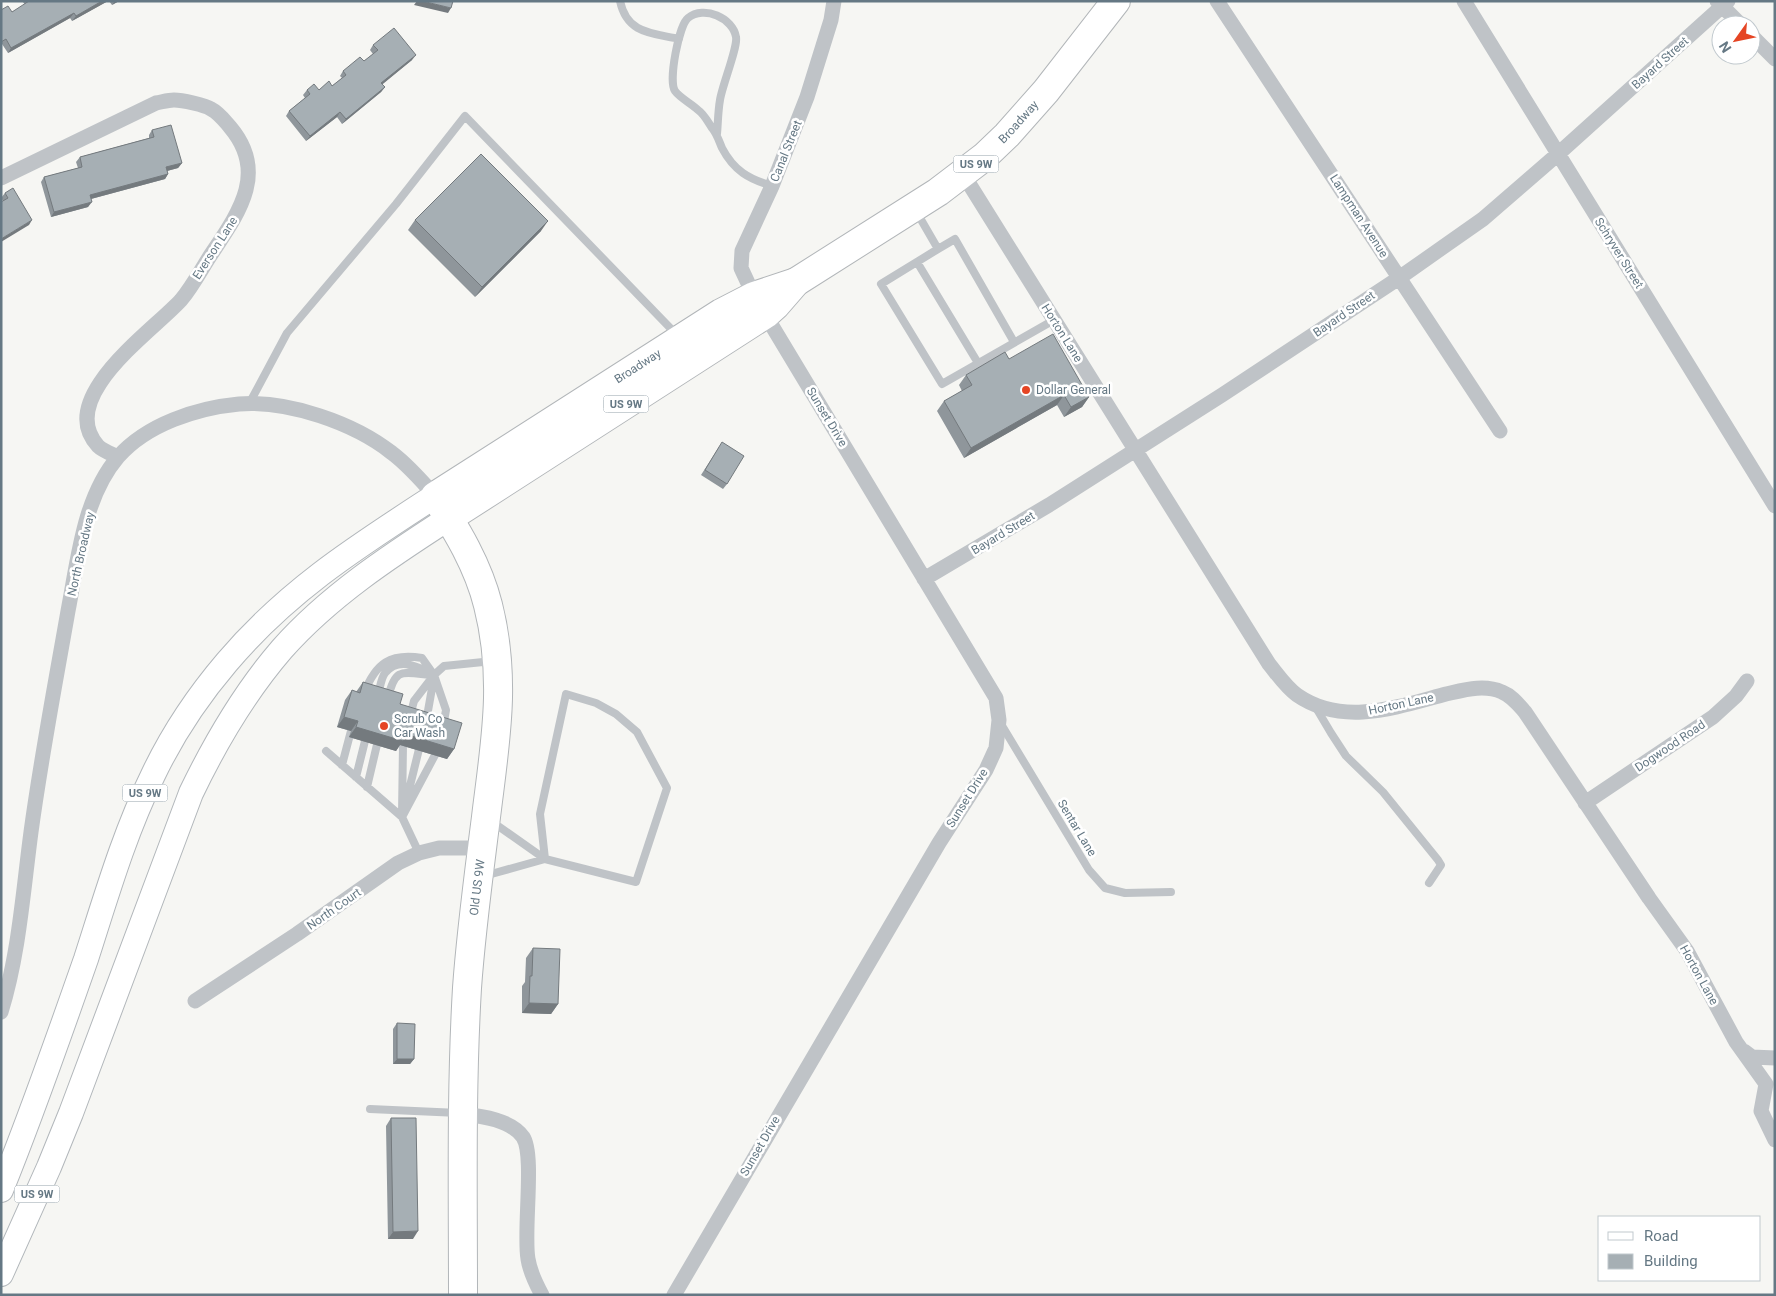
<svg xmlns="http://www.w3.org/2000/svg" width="1776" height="1296" font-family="Roboto,sans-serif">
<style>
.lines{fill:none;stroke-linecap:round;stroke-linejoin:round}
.primary-casing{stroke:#b2b7bb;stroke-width:26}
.highway-casing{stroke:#b2b6b9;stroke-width:30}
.lane{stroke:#bfc3c7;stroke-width:8}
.street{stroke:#bfc3c7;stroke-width:15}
.primary{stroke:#fff;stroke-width:24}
.highway{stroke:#fff;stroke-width:28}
.wall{fill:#8f969b}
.shaded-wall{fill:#747a7e}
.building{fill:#a6afb4;stroke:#747a7e}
.poi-dot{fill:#e54524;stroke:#fff;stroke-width:2}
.labels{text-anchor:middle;stroke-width:5;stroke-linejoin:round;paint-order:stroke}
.shield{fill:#fff;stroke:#93a0a9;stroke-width:1}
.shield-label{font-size:11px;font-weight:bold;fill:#657884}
.street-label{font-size:12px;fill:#657884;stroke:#fff}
.poi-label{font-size:12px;fill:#657884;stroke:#fff;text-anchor:start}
</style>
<rect width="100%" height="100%" fill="#f6f6f3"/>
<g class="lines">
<defs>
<path id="primary" d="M1,1190C32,1114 59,1036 86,959C106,897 124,834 153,775C172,735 198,696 227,662C288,590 358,546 435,496
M1,1274L49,1167L71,1113L191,793C216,741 244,693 282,649C329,596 390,556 449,518"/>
<g id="highway">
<path id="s1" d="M449,518L766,314L776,305L796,282L938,192L984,157L1007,135L1046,91L1116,1"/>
<path id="s2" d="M463,1295C463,1192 461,1090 467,988C471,931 479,873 486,817C495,743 507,680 488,605C478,565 457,531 435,496L721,313L754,296L796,282"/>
</g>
</defs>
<use href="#primary" class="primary-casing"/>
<use href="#highway" class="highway-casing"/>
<path class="lane" d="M620,1C627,34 652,33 679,39
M717,134C718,123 718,111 720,100C722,86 738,47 736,37C733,18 704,5 688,18C679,25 668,81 675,91C680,98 692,104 698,110C704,114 708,122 712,128C717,134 719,141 722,148C734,171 749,179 772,186
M916,211L938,249L881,284L942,384L1054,320
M938,249L955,239L1014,342
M917,262L978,363
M249,404L287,333L396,204L465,116L677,335
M364,693C376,663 390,653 422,658L434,675L446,710L443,727
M378,695C380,688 381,678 385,673C399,656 418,667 433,674
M388,698C395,667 402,672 430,675
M1315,706L1331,733L1346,756L1383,792L1438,860L1441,865L1429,883
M410,716L414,701L434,675L444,666L493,661
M426,722L434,677
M1001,724L1089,870L1105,888L1125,893L1171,892
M326,751L402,817L419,853
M342,765L352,727
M356,777L367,733
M367,787L379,736
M406,802L421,741
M402,815L403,745L405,737
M402,817L435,755L438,745
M491,821L545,859L636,882L667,788L637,732L616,714L596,703L566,694L540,814L545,859
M484,876L545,859
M370,1109L459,1113"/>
<path class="street" d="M1217,1L1500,431
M1464,1L1775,506
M1717,1L1741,25
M1751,35L1775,59
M963,174L1269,664C1278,675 1286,687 1297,695C1343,727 1397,707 1446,694C1464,690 1484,684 1502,692C1512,696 1518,704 1525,712L1649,898L1687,951L1736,1042L1766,1084L1761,1111L1775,1140
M1,178L156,103C162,102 168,100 174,100C182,100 205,105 211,109C219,113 224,120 230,127C269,173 238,214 210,256C201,270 192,287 181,300C153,331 54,398 98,446C103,451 112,454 118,457
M924,579L1049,505L1222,395L1399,278L1483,219L1558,154L1728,1
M1585,803L1713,717L1736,696L1747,681
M195,1001L297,934L398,863L419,853L439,848H482
M1,1012C19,954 23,892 31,832C41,758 55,685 68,611C78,560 83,498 118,457C147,424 197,408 239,404C288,400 354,423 392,453C408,465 422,481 435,496
M1744,1051L1752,1057L1775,1058
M463,1114C482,1116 511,1120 523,1137C535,1155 523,1232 528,1259C530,1272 536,1284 542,1295
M674,1295L939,843L986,770L996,748L999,720L996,698L754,296L741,268L742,251L772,186L807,97L831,20L834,1"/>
<use href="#primary" class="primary"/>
<use href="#highway" class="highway"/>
</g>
<path class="wall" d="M24,1H108L72,21L70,18L8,53L2,44L1,45V10L12,12L25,5L23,2Z
M109,1H119L112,5Z
M373,45L412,60L382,84L385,87L381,92L342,124L337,117L306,141L286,116L289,111L305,98L303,95L307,90H319L332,86L342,78L340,76L343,71L364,61L373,54L370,50Z
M152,130L182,163L178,168L167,171L168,174L165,179L91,199L88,207L51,217L41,182L44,177L78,168L76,162L80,157L149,138V135Z
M5,193L29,225L3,201L1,198Z
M415,220L541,231L475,297L408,230Z
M1009,359L1089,397L1082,407L1064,417L1057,405L964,458L937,411L944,401L962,391L959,385L966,375Z
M719,447L727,484L723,489L701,475Z
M363,682L400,704L454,749L447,759L400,745L396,751L349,737L351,731L337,727L345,700L352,690L356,692Z
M533,948L558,1004L551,1014L522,1013V986L525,982L526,958Z
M397,1023L414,1059L410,1064H393V1029Z
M391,1118L413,1239H388L386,1126Z"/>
<path class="shaded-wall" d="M102,1H108L72,21L76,16Z
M115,1H119L112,5Z
M417,1H422L451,8L448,13L414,5Z
M74,13L70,18L8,53L11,48Z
M416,55L412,60L378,88L381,83Z
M385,87L381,92L342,124L346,119Z
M340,112L337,117L306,141L310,136Z
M182,163L178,168L163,172L166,167Z
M168,174L165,179L87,200L90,195Z
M92,202L88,207L51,217L54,212Z
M32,220L29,225L1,242V239Z
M548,221L541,231L475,297L482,287Z
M1064,395L1057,405L964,458L971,448Z
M1089,397L1082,407L1064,417L1071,407Z
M344,717L358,721L351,731L337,727Z
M356,727L405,734L454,749L447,759L400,745L396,751L349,737Z
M529,1003L558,1004L551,1014L522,1013Z
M397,1059H414L410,1064H393Z
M418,1231L413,1239H388L393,1232Z"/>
<path class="building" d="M29,1H102L76,16L74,13L11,48L6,39L1,42V10L8,6L12,12Z
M422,1H453L451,8Z
M394,28L416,55L381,83L385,87L346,119L340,112L310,136L289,111L310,94L307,90L314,84L319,90L329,81L332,86L346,75L343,71L360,57L364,61L378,50L373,45Z
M171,125L182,163L166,167L168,174L90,195L92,202L54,212L44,177L82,167L80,157L154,137L152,130Z
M481,154L548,221L482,287L415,220Z
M13,188L32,220L1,239V202L8,198L5,193Z
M1053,334L1089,397L1071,407L1064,395L971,448L944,401L972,385L966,375L1005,352L1009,359Z
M722,442L744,456L727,484L705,470Z
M363,682L403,694L400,704L462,723L454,749L405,734L403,741L356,727L358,721L344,717L352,690L360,693Z
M533,948L560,949L558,1004L529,1003L530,976H532Z
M397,1023L415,1024L414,1059H397Z
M391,1118H416L418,1231L393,1232Z"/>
<g class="poi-dot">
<circle cx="1026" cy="390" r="5"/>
<circle cx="384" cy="726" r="5"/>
</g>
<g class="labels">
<g class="shield">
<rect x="953.5" y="155.5" width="45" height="17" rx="4"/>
<rect x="603.5" y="395.5" width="45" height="17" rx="4"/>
<rect x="122.5" y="784.5" width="45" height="17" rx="4"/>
<rect x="14.5" y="1185.5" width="45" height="17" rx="4"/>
</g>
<g class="shield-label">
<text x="976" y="168">US 9W</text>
<text x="626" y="408">US 9W</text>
<text x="145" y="797">US 9W</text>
<text x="37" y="1198">US 9W</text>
</g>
<g class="street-label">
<text transform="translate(1660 63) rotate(-42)" y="4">Bayard Street</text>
<text dy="4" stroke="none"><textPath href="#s1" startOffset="696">Broadway</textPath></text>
<text transform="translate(786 151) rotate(-68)" y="4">Canal Street</text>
<text transform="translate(1359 216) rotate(57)" y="4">Lampman Avenue</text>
<text transform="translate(215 248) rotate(-57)" y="4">Everson Lane</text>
<text transform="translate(1619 253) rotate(58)" y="4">Schryver Street</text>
<text transform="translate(1344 314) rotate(-34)" y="4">Bayard Street</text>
<text transform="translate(1062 333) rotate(58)" y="4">Horton Lane</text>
<text dy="4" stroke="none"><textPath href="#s2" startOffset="1055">Broadway</textPath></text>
<text transform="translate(827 417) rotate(59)" y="4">Sunset Drive</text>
<text transform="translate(1003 533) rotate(-31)" y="4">Bayard Street</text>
<text transform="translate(81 554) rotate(-77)" y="4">North Broadway</text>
<text transform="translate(1401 704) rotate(-12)" y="4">Horton Lane</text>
<text transform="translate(1670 746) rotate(-34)" y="4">Dogwood Road</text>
<text transform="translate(967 798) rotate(-58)" y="4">Sunset Drive</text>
<text transform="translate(1077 828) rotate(59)" y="4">Sentar Lane</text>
<text dy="4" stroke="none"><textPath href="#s2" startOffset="408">Old US 9W</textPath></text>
<text transform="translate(334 909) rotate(-35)" y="4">North Court</text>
<text transform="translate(1699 975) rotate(61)" y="4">Horton Lane</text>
<text transform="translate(760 1146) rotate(-60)" y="4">Sunset Drive</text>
</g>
<g class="poi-label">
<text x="1036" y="394">Dollar General</text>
<text x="394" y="723">Scrub Co<tspan x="394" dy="14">Car Wash</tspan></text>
</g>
</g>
<rect width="1776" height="1296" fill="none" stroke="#657884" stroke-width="5"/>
<rect x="1598" y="1216" width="162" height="65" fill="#ffffff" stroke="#c1c9ce"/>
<rect x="1608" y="1232" width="25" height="8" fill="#ffffff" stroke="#c1c9ce"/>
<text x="1644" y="1241" font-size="15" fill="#657884">Road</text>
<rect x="1608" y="1254" width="25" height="15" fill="#a6afb4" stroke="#c1c9ce"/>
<text x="1644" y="1266" font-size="15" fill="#657884">Building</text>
<g transform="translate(1736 40) rotate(237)"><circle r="24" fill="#ffffff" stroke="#c1c9ce"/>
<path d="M0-4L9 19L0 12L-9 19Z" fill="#e54524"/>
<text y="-8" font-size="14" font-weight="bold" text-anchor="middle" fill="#657884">N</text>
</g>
</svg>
